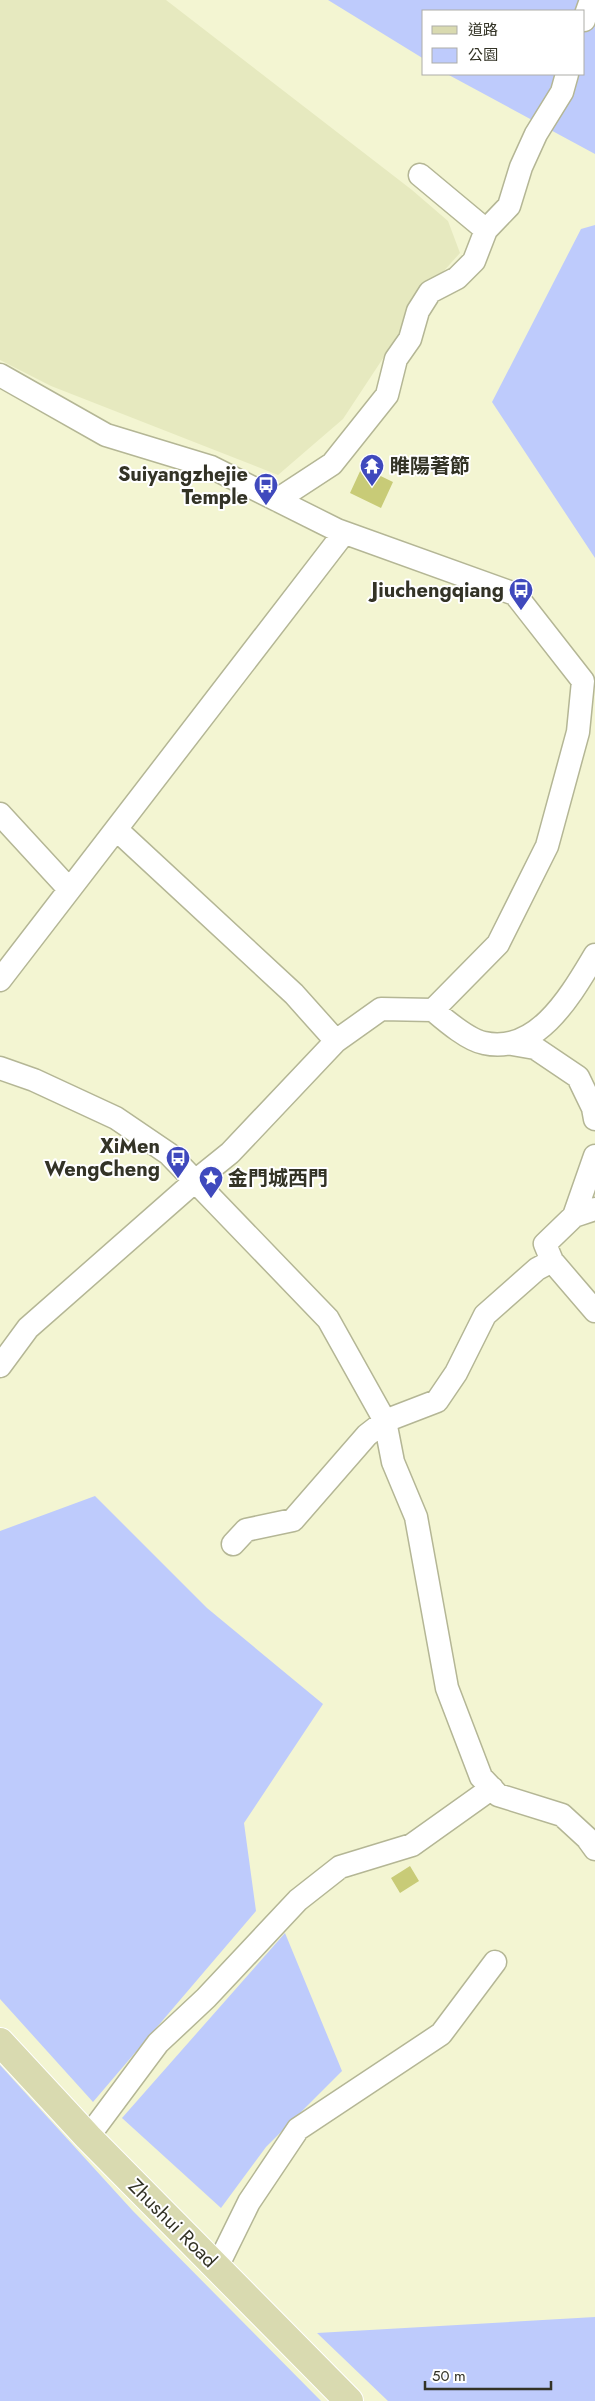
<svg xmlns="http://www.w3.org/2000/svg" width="595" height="2401" font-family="Jost,'Noto Sans TC',sans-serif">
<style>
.built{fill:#e6e9bf}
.green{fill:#becbfc}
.building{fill:#c8cb77}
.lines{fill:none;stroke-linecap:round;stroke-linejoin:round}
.minor-casing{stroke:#b4b695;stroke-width:25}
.major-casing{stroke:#fff;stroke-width:30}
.minor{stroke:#fff;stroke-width:22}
.major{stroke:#d9dab0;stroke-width:28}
.labels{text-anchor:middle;stroke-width:4;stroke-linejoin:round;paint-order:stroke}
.poi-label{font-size:20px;font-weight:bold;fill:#333326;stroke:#fff;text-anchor:end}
.street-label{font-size:20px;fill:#333326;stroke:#fff}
</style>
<rect width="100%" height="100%" fill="#f3f5d2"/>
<path class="built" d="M0,0H166L412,190L448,221L460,253L442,273L412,297L401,331L343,419L278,475L51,386L0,360Z"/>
<path class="green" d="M328,0H595V154L447,74H584V11H424V59Z
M595,225V558L492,402L581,229Z
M95,1496L207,1608L323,1704L244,1823L256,1911L93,2102L0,1999V1531Z
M285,1933L342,2071L266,2147L221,2208L122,2118Z
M0,2065L133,2211L321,2401H0Z
M595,2317V2401H388L317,2333Z"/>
<path class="building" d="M362,467L393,482L381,508L350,493Z
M410,1866L419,1881L400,1893L391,1878Z"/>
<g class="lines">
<defs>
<path id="minor" d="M584,20L591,0
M486,230L509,206L521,167L536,134L562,92L567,74
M0,375L106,435L211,467L337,530L515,594L583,681L578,732L547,846L498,944L433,1010L381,1009L336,1041L230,1153L194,1182L28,1328L0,1366
M277,500L332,464L387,395L396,359L410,339L418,311L430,292L457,278L474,261L486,230L420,175
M0,814L69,889
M117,830L294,994L336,1041
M0,980L344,533
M433,1010C446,1021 468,1040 484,1043C538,1055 572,993 595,955
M512,1044L535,1048L578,1077L593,1108L595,1119
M0,1068L34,1080L116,1118L169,1154L328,1319L385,1421L393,1462L416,1517L447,1688L481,1777L498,1795L562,1815L587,1838L595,1849
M574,1216L595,1156
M552,1261L545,1244L574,1216L595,1209
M233,1544L246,1530L293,1520L367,1435L385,1421L437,1401L456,1373L485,1315L537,1269L552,1261L595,1311
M88,2137L158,2043L206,1998L298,1900L340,1867L412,1845L492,1788
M217,2267L249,2202L298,2129L441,2034L495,1962"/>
<path id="major" d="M0,2042L88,2137L349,2401"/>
</defs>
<use href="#minor" class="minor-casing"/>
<use href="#major" class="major-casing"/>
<use href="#minor" class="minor"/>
<use href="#major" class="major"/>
</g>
<defs>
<symbol id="temple-pin" viewBox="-11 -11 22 30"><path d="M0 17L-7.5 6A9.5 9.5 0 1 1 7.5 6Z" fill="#3f49bd" stroke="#fff"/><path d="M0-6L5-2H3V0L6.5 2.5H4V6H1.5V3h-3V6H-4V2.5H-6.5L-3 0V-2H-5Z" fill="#fff"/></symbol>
<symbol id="bus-pin" viewBox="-11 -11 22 30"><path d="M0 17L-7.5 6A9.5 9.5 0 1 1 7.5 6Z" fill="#3f49bd" stroke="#fff"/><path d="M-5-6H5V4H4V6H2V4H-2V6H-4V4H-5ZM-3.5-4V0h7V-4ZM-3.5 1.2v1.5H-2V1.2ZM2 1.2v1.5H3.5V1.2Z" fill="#fff"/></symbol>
<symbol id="sight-pin" viewBox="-11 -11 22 30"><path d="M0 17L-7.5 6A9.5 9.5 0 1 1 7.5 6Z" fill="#3f49bd" stroke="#fff"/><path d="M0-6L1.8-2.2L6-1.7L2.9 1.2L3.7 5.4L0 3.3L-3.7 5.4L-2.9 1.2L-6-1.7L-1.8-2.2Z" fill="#fff"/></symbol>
</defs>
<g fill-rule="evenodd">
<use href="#temple-pin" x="358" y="452" width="28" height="38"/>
<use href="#bus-pin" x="252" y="471" width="28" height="38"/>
<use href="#bus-pin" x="507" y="576" width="28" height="38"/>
<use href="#bus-pin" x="164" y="1144" width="28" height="38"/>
<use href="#sight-pin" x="197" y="1164" width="28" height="38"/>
</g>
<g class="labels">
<g class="poi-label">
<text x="390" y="473" text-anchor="start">睢陽著節</text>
<text x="248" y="481">Suiyangzhejie<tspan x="248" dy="23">Temple</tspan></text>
<text x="504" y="597">Jiuchengqiang</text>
<text x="160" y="1153">XiMen<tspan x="160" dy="23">WengCheng</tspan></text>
<text x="228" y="1185" text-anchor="start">金門城西門</text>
</g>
<g class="street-label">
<text transform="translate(173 2223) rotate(45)" y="7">Zhushui Road</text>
</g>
</g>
<rect x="422" y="10" width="162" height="65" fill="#ffffff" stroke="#adada8"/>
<rect x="432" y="26" width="25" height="8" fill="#d9dab0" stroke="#adada8"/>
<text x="468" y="35" font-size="15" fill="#333326">道路</text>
<rect x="432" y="48" width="25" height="15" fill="#becbfc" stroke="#adada8"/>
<text x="468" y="60" font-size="15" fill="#333326">公園</text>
<path d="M425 2381v8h126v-8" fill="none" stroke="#333326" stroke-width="2.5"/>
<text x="432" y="2381" font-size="15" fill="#333326" stroke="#ffffff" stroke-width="4" paint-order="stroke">50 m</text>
</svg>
